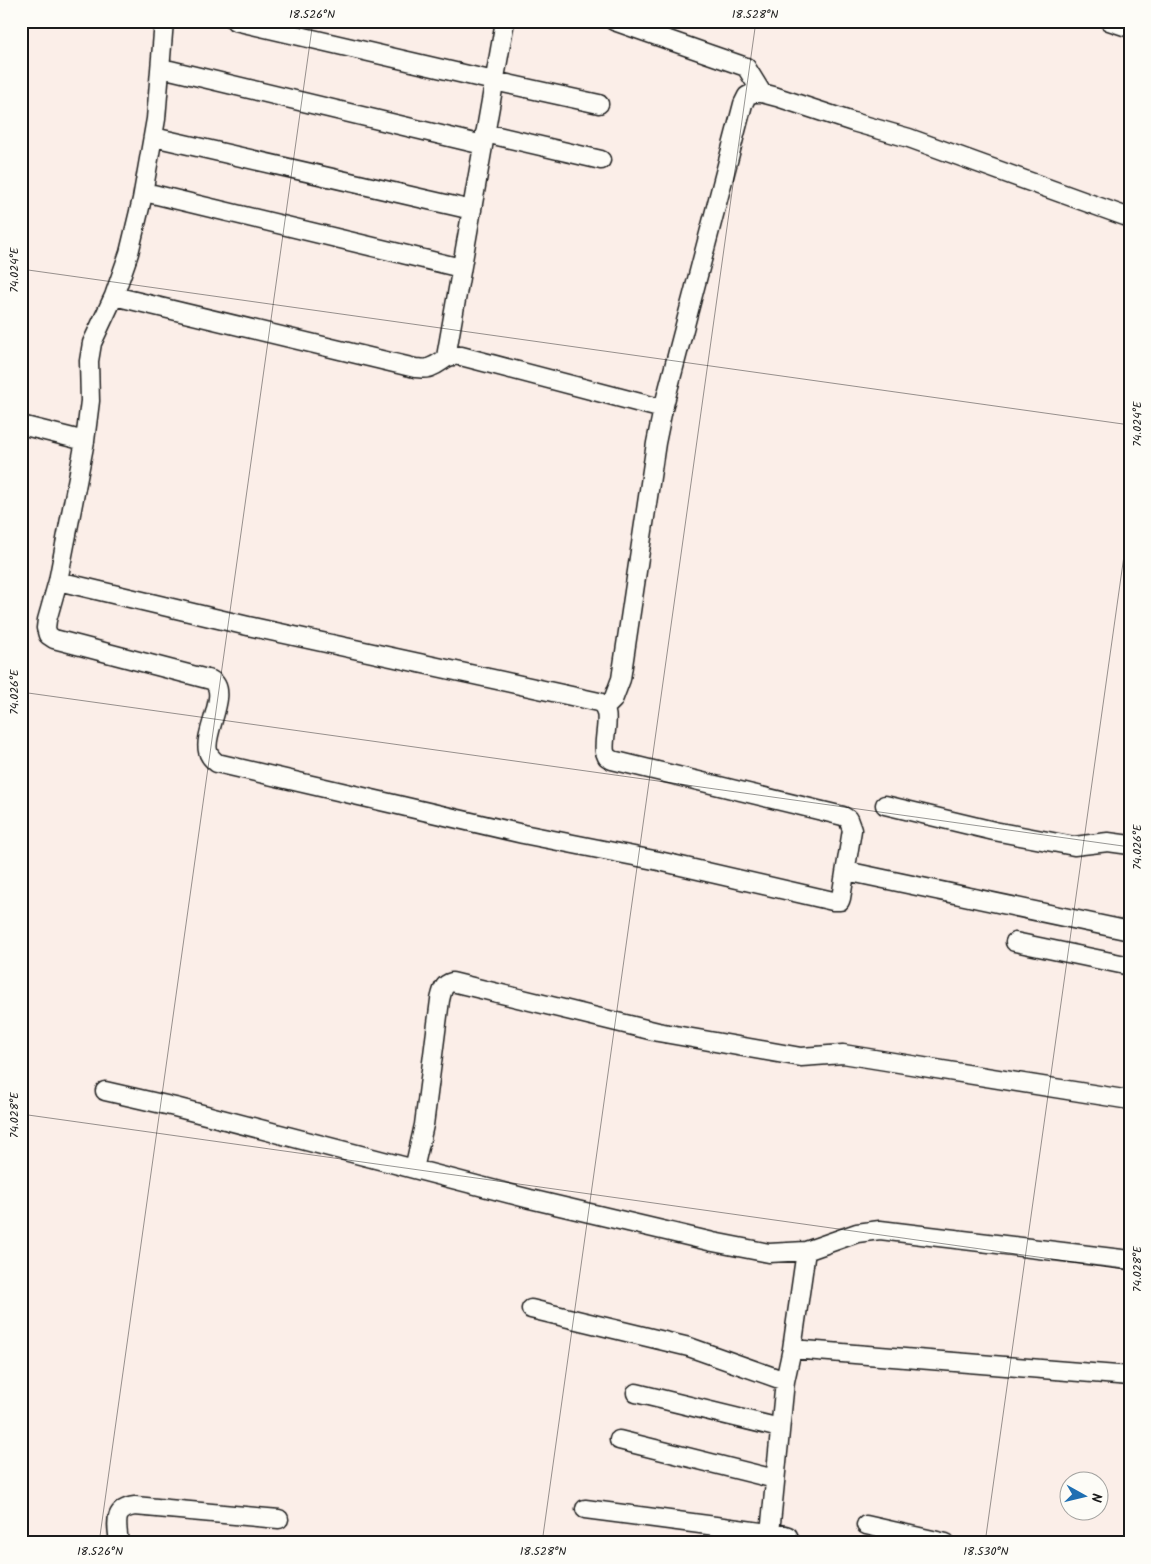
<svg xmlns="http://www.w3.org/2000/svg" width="1151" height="1564" font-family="Kalam,sans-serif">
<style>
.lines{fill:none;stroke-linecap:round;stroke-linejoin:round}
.minor-casing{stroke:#1c1c1c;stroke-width:21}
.minor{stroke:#fdfcf7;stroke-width:18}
.ticks{fill:none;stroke:#1c1c1c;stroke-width:1;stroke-opacity:0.45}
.neatline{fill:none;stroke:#1c1c1c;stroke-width:2}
.ticks-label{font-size:12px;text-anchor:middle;fill:#1c1c1c}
</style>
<rect width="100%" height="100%" fill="#fbeee8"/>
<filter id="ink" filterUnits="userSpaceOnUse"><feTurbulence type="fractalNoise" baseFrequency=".02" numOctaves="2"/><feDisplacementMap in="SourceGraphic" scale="10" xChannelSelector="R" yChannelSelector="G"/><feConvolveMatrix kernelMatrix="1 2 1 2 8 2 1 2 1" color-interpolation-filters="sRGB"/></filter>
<g filter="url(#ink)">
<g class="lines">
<defs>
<path id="minor" d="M235,21L494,81L599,104
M614,21L746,67L762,93
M1109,21L1130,28
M170,70L483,145
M485,133L601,160
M158,138L472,210
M153,194L461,268
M114,296L415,368C420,368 426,370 431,367C444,362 445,354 461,356L663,409
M446,357L505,21
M21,425L85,441
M58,581L248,626L599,702C614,711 602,738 605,752L607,757L612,760L843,816L848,819L852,830L841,898L840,901H833L659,861L523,834L217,763C213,760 209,756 208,751C203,732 231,691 211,680L54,639L48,635L46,628L47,620L58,581L85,441L90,401L89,361L92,343L114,296L129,253L142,199L156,119L164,21
M605,708L613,700L621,679L656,443L663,409L743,104L747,96L753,93H762L777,97L853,122L909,138L1130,218
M885,805L994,831L1074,846L1108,842L1130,845
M846,871L1130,931
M1015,942L1130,966
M105,1091L175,1107L530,1199L713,1242L769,1253L806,1251L857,1233L880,1230L1130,1260
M414,1169L424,1125L440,1000C442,992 443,984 452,982L658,1032L801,1057L843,1054L1130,1100
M531,1309L689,1347L785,1381
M792,1349L1130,1376
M636,1393L780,1428
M619,1440L775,1479
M585,1509L785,1535L788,1536L791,1543
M866,1525L946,1543
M770,1533L785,1381L792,1349L806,1251
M119,1543C117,1524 112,1509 135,1506L279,1519"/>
</defs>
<use href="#minor" class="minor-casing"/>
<use href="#minor" class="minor"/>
</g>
</g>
<path class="ticks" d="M21,269L1130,425M21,692L1130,847M21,1114L1130,1270M21,1537L64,1543M99,1543L313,21M542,1543L756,21M985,1543L1130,513"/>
<rect width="1151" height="1564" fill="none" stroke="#fdfcf7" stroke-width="55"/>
<g transform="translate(1084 1496) rotate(98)"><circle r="24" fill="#fdfcf7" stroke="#a3a29f"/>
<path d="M0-4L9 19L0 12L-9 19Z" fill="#1f6fb2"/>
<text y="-8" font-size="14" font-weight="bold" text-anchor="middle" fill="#1c1c1c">N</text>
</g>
<rect x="28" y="28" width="1096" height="1508" class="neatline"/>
<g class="ticks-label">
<text x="312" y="18">18.526°N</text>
<text x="755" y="18">18.528°N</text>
<text transform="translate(14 270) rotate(-90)" y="4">74.024°E</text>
<text transform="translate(1137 424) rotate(-90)" y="4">74.024°E</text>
<text transform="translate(14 692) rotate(-90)" y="4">74.026°E</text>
<text transform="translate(1137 847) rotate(-90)" y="4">74.026°E</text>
<text transform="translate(14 1115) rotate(-90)" y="4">74.028°E</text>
<text transform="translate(1137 1269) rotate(-90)" y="4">74.028°E</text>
<text x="100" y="1555">18.526°N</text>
<text x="543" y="1555">18.528°N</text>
<text x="986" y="1555">18.530°N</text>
</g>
</svg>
